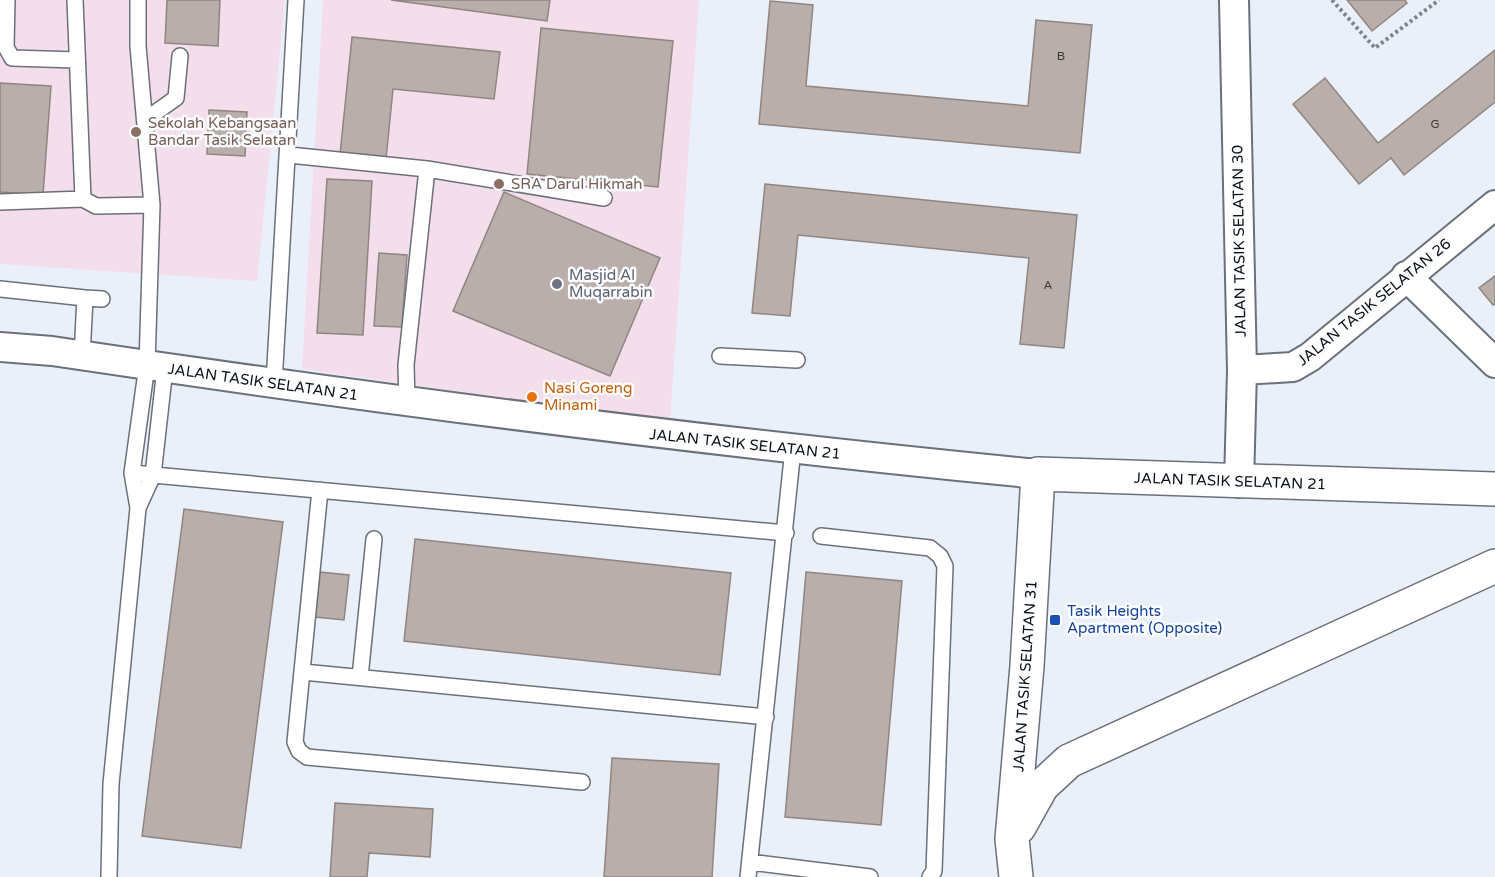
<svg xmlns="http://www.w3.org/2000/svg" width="1495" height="877" font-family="'Varela Round',sans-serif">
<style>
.education{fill:#f5deeb}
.building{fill:#b9aea9;stroke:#908581;stroke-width:1.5}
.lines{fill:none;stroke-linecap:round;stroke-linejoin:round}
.service-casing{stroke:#6a7179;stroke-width:18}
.minor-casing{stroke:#6a7179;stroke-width:32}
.tertiary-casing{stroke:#6a7179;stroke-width:36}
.path{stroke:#7f838a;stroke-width:4;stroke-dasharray:3 3;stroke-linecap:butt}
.service{stroke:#fff;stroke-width:15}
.minor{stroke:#fff;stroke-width:28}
.tertiary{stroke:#fff;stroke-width:33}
.education-dot{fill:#8d6e63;stroke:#fbfdff;stroke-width:2}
.worship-dot{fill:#6b7280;stroke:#fbfdff;stroke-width:2}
.food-dot{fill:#e8710a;stroke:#fbfdff;stroke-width:2}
.transit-dot{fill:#1a4fb4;stroke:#fbfdff;stroke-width:2}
.labels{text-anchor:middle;stroke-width:5;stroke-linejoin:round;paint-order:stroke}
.number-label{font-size:12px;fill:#393838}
.education-label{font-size:15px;fill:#785e54;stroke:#fbfdff;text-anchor:start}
.street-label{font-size:15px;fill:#0e1013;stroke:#fbfdff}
.worship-label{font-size:15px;fill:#5b616d;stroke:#fbfdff;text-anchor:start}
.food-label{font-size:15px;fill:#c56008;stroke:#fbfdff;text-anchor:start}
.transit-label{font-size:15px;fill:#164399;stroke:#fbfdff;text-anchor:start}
</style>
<rect width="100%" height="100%" fill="#e9f0fa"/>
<path class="education" d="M0,0H285L257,281L0,264Z
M323,0H699L670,422L302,369Z"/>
<path class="building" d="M167,0H220L218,46L165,43Z
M391,0H550L547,21Z
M1347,0H1405L1407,3L1372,31Z
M770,1L813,5L806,86L1028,106L1036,20L1092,25L1080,153L759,124Z
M541,28L673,41L658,187L527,174Z
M352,37L500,52L494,99L393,89L386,159L340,154Z
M1495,50V102L1404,175L1391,158L1359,184L1293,104L1325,78L1378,143Z
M0,83L51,86L43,195L0,192Z
M209,110L247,112L245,156L207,154Z
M327,179L372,181L363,335L317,333Z
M765,184L1077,215L1064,348L1020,344L1029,258L798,235L790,316L752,313Z
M504,192L660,258L610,376L453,311Z
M379,253L407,255L402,327L374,326Z
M1495,276V304L1493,305L1479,288Z
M184,509L283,522L241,848L142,836Z
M415,539L731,573L720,675L404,641Z
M320,572L349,575L344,620L315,617Z
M806,572L902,581L881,825L785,817Z
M612,758L719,764L712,877H604Z
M335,803L433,809L430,857L369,853L367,877H330Z"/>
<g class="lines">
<defs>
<path id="service" d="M7,0L6,47L12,58L76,60
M75,0L83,199L96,206L152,205
M145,120L176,98L180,56
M289,155L427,169
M0,202L83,199
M0,289L85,298L82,356
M85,298L102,299
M720,356L797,360
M274,383L296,0
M407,403L406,365L427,169L604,198
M132,473L786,533
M320,490L295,742L299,751L307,757L582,782
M138,508L153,475L165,368
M821,536L930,548L940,556L945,566L934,871L930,877
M303,672L766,717
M360,677L374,539
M750,862L870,877
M109,877L111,784L138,508L132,473L147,365L152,205L138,46V0
M748,877L793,449"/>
<path id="minor" d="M1234,0L1242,370L1239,483
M1406,276L1495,363
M0,347L52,351C380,400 708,442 1038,474
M1242,370L1293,367L1310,357L1495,205"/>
<path id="tertiary" d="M1019,827L1042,786L1069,761L1495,566
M1016,877L1012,839L1027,666L1038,474L1495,489"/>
</defs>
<use href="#service" class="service-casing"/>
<use href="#minor" class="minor-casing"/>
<use href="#tertiary" class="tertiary-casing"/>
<path class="path" d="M1332,0L1375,48L1439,0"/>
<use href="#service" class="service"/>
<use href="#minor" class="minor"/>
<use href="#tertiary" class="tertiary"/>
</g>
<g class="education-dot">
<circle cx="136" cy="132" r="6"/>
<circle cx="499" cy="184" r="6"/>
</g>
<circle class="worship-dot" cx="557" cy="284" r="6"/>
<circle class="food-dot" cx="532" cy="397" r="6"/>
<rect class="transit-dot" x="1049" y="614" width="12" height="12" rx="3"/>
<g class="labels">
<g class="number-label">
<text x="1061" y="60">B</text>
<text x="1435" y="128">G</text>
<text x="1048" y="289">A</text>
</g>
<g class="education-label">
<text x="148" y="128">Sekolah Kebangsaan<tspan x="148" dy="17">Bandar Tasik Selatan</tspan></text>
<text x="511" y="189">SRA Darul Hikmah</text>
</g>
<g class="street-label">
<text transform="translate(1239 241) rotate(-91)" y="5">JALAN TASIK SELATAN 30</text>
<text transform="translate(1374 302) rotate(-39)" y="5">JALAN TASIK SELATAN 26</text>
<text transform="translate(263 382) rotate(8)" y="5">JALAN TASIK SELATAN 21</text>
<text transform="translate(745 444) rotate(6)" y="5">JALAN TASIK SELATAN 21</text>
<text transform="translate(1230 481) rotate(2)" y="5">JALAN TASIK SELATAN 21</text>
<text transform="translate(1025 676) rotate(-86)" y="5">JALAN TASIK SELATAN 31</text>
</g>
<g class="worship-label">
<text x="569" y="280">Masjid Al<tspan x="569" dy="17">Muqarrabin</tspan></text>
</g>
<g class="food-label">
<text x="544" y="393">Nasi Goreng<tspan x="544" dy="17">Minami</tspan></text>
</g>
<g class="transit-label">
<text x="1067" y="616">Tasik Heights<tspan x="1067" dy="17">Apartment (Opposite)</tspan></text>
</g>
</g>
</svg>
